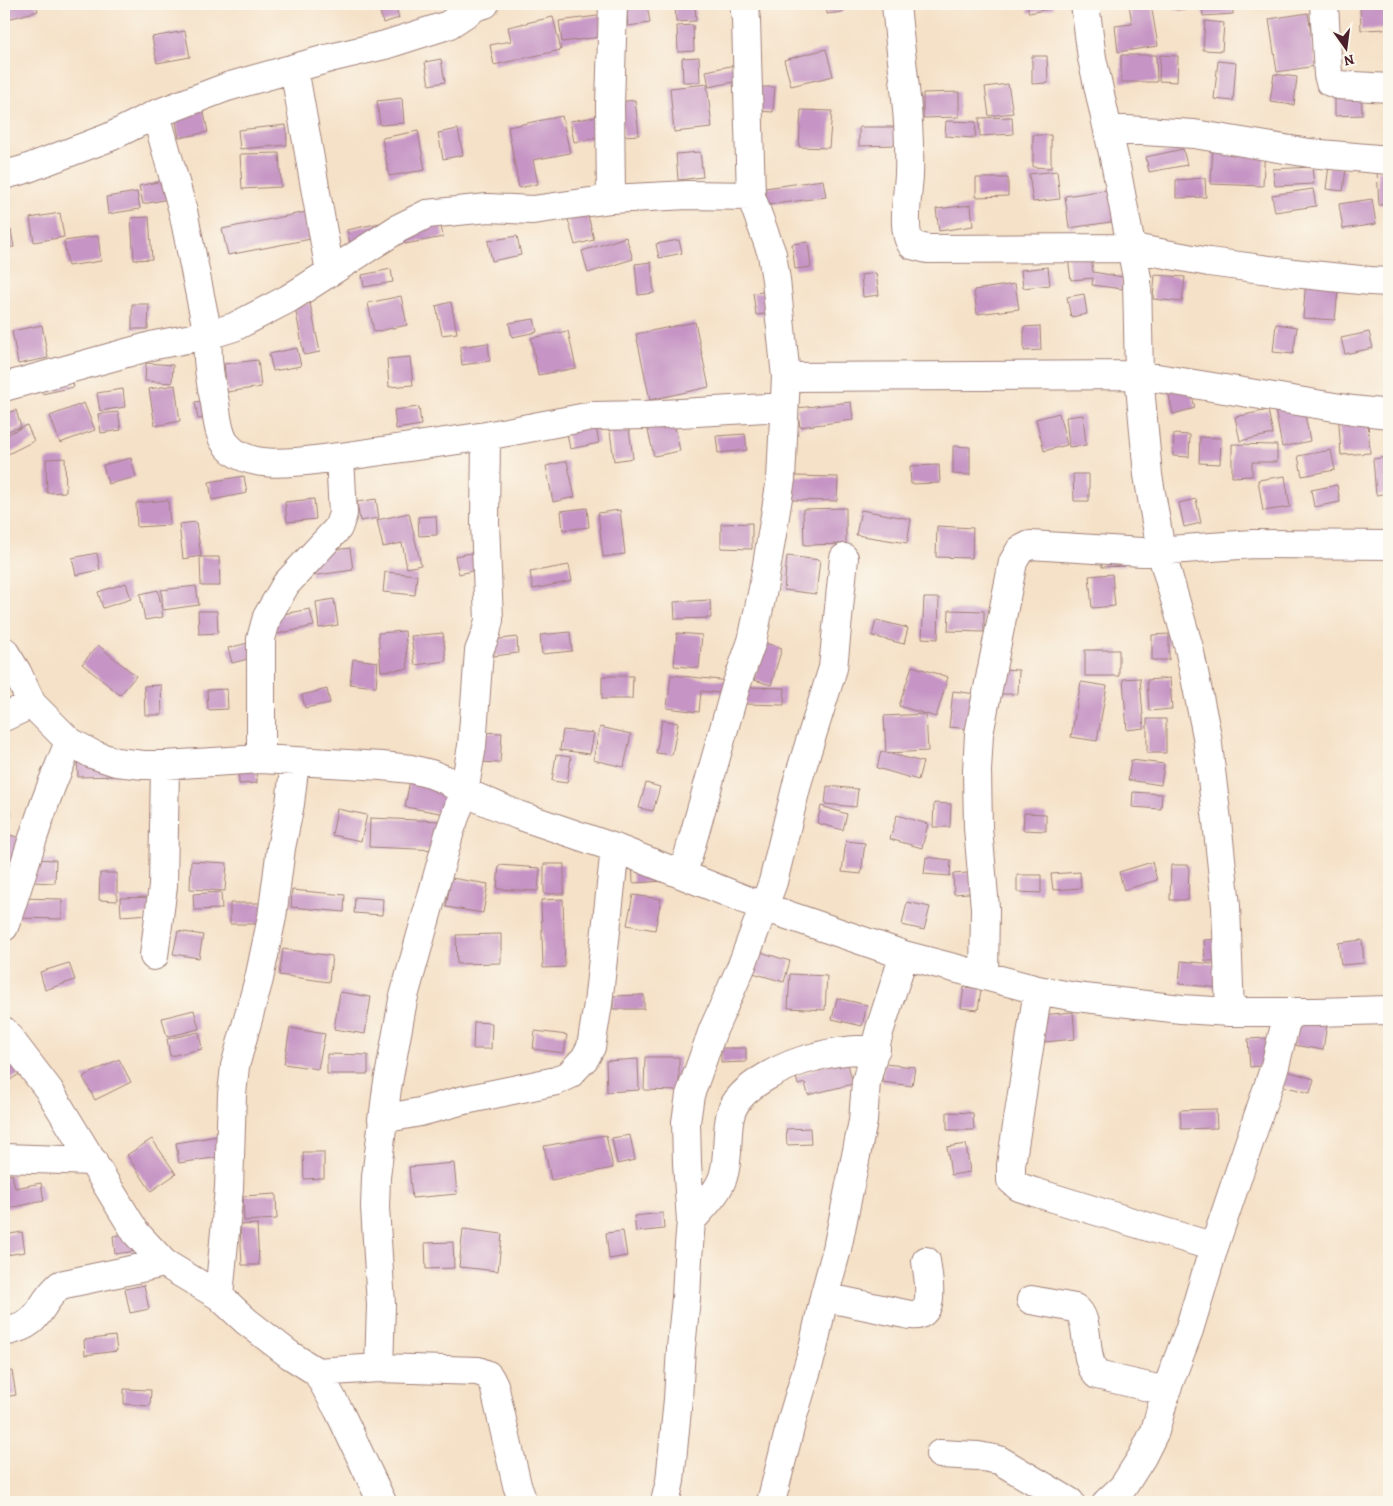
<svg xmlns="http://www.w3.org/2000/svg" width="1393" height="1506" font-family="Alegreya,serif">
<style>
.building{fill:#c695c5}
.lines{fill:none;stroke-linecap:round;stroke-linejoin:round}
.street-casing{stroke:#a08079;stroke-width:30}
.street{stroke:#fff;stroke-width:28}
</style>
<rect width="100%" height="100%" fill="#fbf7ec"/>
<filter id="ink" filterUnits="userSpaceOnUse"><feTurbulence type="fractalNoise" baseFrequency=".02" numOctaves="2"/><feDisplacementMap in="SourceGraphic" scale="10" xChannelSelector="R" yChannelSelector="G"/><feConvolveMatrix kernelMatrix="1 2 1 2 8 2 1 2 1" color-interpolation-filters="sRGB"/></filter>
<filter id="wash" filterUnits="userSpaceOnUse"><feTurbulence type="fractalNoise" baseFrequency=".0096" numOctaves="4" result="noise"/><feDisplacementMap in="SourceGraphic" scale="20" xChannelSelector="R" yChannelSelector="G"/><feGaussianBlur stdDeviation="1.12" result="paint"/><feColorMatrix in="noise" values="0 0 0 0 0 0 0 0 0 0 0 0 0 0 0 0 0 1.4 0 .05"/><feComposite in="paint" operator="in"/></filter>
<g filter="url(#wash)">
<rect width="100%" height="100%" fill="#f5e1c7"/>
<g id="blocks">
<path class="building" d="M4,4H36L38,11L4,20Z
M378,4H395L399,18L383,23Z
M626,4H647L650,23L628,26Z
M675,4H695L696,21L676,22Z
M826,4H842L843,12L827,14Z
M1027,4H1053L1054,8L1029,13Z
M1129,4H1151L1158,46L1118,52L1115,26L1132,24Z
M1176,4H1197L1198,8L1176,10Z
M1202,4H1233V14L1203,16Z
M1360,4H1389V29L1361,30Z
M1308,13L1316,66L1277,72L1269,19Z
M605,15L608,36L562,42L559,21Z
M553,17L561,50L494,65L490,45L511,41L508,27Z
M1205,21L1224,23L1222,51L1203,50Z
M693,25L694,51L678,52L677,26Z
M185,31L190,57L157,63L152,37Z
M826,49L833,76L791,86L784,60Z
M1121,55H1156L1157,82H1121Z
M1160,55L1178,56L1177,82L1159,81Z
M1032,56H1047L1048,83L1032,84Z
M699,57L700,82H683L682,58Z
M441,59L445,82L429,85L425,62Z
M1218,61L1236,63L1233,101L1214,99Z
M735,65L738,81L709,87L706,71Z
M1274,74L1297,77L1294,105L1270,102Z
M1361,81L1362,115L1335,116V82Z
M707,84L712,128L674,132L670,88Z
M1008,84L1013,113L989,116L985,87Z
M759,87H775L773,112L758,111Z
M959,92V117L923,118V93Z
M402,98L404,123L380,125L377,101Z
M635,100L639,135L624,136L619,102Z
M202,104L208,132L179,138L174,110Z
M801,110L832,111L829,148L799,147Z
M562,116L570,153L533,160L538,184L519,188L508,127Z
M601,116L604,137L574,142L570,121Z
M1012,117L1013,134L980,136L979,118Z
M946,121L976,122L975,138L945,136Z
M286,125L287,145L240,149L238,130Z
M859,127H897V145L859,146Z
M458,129L463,155L443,159L438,133Z
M418,131L425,170L389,176L382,138Z
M1033,135H1051V168L1033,167Z
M1213,144L1265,145L1263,186L1211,184Z
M1183,149L1187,165L1149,172L1146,157Z
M700,152L703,177L678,180L676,154Z
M279,153L281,187L242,189L240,154Z
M1329,166L1346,169L1343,191L1326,189Z
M1312,167L1314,184L1275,186L1273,169Z
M1389,170V204L1379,205L1377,171Z
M1057,171L1060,199L1033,202L1029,174Z
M180,177L184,196L143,204L139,186Z
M976,178H1008V196L976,197Z
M1205,178L1206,197L1176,198V180Z
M823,180L826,197L768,205L765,188Z
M1113,189L1118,221L1069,228L1065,196Z
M1313,189L1316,206L1275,212L1272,195Z
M137,192L140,209L108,214L106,197Z
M1372,199L1376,224L1343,229L1339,204Z
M971,205L973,226L939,231L936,209Z
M586,207L594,240L575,245L566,212Z
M311,211L316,238L228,255L222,229Z
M60,213L64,237L34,242L30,218Z
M439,214L443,237L405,244L401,221Z
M149,217L152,259L134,260L131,218Z
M380,223L386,249L353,256L347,230Z
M11,230L14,247L4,248V232Z
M98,236L101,261L68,266L64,241Z
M517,236L521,255L492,261L488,241Z
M626,237L633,259L588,273L582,251Z
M679,240L682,253L659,258L656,244Z
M808,242L811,267L795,269L792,244Z
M1089,242L1093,272L1123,277L1122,289L1092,285L1093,278L1071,280L1066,244Z
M651,262L654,293L638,295L635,264Z
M1048,267L1050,285L1023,288L1021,270Z
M391,269L393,282L364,287L362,275Z
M876,273L879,295L863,297L861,275Z
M1155,275L1185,277L1182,302L1153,299Z
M1306,278L1339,280L1335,320L1303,318Z
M1015,284L1019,309L977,314L974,290Z
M772,291L774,313L756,315L753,293Z
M1084,294L1087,314L1071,317L1067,297Z
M401,296L407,325L374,332L368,303Z
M451,302L457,333L442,335L436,306Z
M310,303L320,352L304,355L295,307Z
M132,304H149L148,329H132Z
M534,319L537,332L512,337L509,323Z
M695,322L709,387L650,400L636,334Z
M1276,324L1297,327L1293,354L1273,352Z
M42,325L48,358L18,364L12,331Z
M1040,326L1041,350L1024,351V327Z
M568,331L576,368L538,375L531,338Z
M1369,332L1373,348L1345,354L1341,338Z
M488,343L490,361L462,365L460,347Z
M297,348L301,366L273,371L269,354Z
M410,357L413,385L389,387L387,359Z
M258,360L261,387L227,392L224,364Z
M146,363L173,365L172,383L145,381Z
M69,368L74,387L42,394L38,376Z
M1188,380L1195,408L1173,414L1167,386Z
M175,385L180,421L155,426L149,389Z
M123,389L125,407L100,411L97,393Z
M1301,393L1310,441L1282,447L1273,398Z
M215,399L218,416L198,419L195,402Z
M851,402L853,420L800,427L797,408Z
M84,403L95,430L60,443L50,416Z
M670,404L680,451L654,456L643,410Z
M419,407L421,425L396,429L394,410Z
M1367,407L1370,453L1341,455L1338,409Z
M16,410L21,427L4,432V414Z
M1268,410L1273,434L1240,441L1235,417Z
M118,412L121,430L101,433L98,414Z
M1059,413L1067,445L1044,451L1036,419Z
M1083,415L1086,445L1069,447L1066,417Z
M594,417L599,443L570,449L565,422Z
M628,421L633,458L614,461L609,424Z
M27,425L34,441L4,456V436Z
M745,434L747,450L718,453L716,436Z
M1174,434L1190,435L1189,457L1173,456Z
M1200,437L1221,438L1220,464L1199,463Z
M1232,444L1277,445V462H1252V476L1232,477Z
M953,446L970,447V475L953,474Z
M1331,450L1335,470L1302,476L1298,456Z
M1389,457V493L1376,495L1373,459Z
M65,458L66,492L47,493L46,459Z
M131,458L136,477L108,484L103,465Z
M567,461L575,497L553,502L546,466Z
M939,465L940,483L911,484L910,466Z
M1073,474H1089V501H1074Z
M244,476L247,493L212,500L209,482Z
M793,476L838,477L837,501L792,500Z
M1285,476L1290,507L1263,511L1258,480Z
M1337,485L1340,502L1314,507L1311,490Z
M314,499L316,519L287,522L285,502Z
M376,499L379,518L360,521L357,502Z
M1196,499L1201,523L1184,527L1179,503Z
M168,500L170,525L137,527L136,503Z
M587,508L589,527L563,530L561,511Z
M846,508V544L804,545L803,509Z
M620,510L625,554L603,557L598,513Z
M861,510L911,519L907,543L856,535Z
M409,513L421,565L407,568L402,543L383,547L377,520Z
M436,516L437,535L419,536L418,517Z
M196,522L201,556L183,559L179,524Z
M752,523V549L721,548V524Z
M937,526L973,528L972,558L936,557Z
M350,548L353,570L311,576L308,553Z
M482,551L485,568L459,574L455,556Z
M1101,551H1124L1125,566L1102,567Z
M97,553L100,570L76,575L72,558Z
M787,556L820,560L816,594L784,590Z
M200,557H219L220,586H201Z
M569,565L572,581L533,589L530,572Z
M385,572L417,575L415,595L383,592Z
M1112,574L1115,606L1092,608L1089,576Z
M126,583L131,599L103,608L98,592Z
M196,586L199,605L163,610L161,590Z
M158,590L163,617L145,620L140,594Z
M924,598H939L938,639L922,638Z
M334,599L338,625L319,628L316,602Z
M710,600L711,618L675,619L674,602Z
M310,609L314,626L277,634L273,616Z
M949,610L984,611V632L948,631Z
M198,611H217L218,633L199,634Z
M876,620L908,628L904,644L872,636Z
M405,631L408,669L381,671L378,633Z
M570,632L572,651L542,654L540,635Z
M443,633L446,661L415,665L411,636Z
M677,633L702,635L699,668L674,666Z
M1169,634V660H1152V635Z
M517,637L518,653L494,656L492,640Z
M252,642L256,657L232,663L228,648Z
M765,643L782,648L771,685L754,680Z
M98,645L136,676L120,695L82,664Z
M1085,650H1119V676H1085Z
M353,659L378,662L376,687L350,684Z
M912,666L948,677L936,717L926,714L928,751L887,753L923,762L918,780L877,768L881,751L886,753L884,716L926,714L899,706Z
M1002,669L1019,670L1018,694H1001Z
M671,675L730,681L728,694L701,691L699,712L667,708Z
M602,676H633L632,699H602Z
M1140,678L1144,728L1127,730L1123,679Z
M1170,678L1172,709L1149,711L1147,680Z
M1081,682L1107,686L1097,741L1071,737Z
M161,685L162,715H145L144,686Z
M746,687L785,688L784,705L745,704Z
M227,689L228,709L208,710L207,690Z
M327,689L330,703L305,708L302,695Z
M953,691L984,695L980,730L949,727Z
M1147,719H1166V753H1147Z
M662,720L678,723L672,755L656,753Z
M600,727L631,734L624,767L593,760Z
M563,730L594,733L590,754L560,750Z
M481,732L502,733L500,763L479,762Z
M556,755L571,757L567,783L552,781Z
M77,757L119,776L78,777Z
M1131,760L1164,764L1161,785L1128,780Z
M238,762H256L257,783L239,784Z
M4,773H5L9,820L4,821Z
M411,774L452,781L446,814L405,807Z
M646,783L660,787L653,811L639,808Z
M827,786L858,789L856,807L825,804Z
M1133,792L1162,794L1161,809L1132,807Z
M934,803L951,804L950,827H933Z
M821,806L847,814L843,830L817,823Z
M337,809L367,815L361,841L332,835Z
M1024,813L1046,814V831L1023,830Z
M897,815L928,824L922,848L890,839Z
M370,818L441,821L440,850L369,847Z
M4,833L23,839L4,897Z
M846,841L865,843L861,874L842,872Z
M926,857L951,860L950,876L924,874Z
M31,859L56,860L55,883L30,882Z
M632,859L665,881L633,883Z
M191,861L227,863L225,891L190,889Z
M1152,862L1157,880L1124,890L1119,872Z
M544,864H564V894H544Z
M499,865L540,868L538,891L497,889Z
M1171,865H1189L1188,900H1170Z
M982,872L984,892L954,894L953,874Z
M1080,872L1081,888L1053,890L1051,874Z
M100,873H117V901L99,900Z
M1017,875H1041V893L1017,892Z
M451,878L488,884L483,913L446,907Z
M292,890L345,895L344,912L291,907Z
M221,892L222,909L194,910L193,894Z
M633,895L661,899L655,930L627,925Z
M150,897V914L121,916L120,898Z
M355,897L383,899L382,915L354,913Z
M17,898L62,899V919L17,918Z
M563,899L565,967L543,968L541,900Z
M907,902L930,907L924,930L902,925Z
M230,903H266V924H230Z
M178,931L203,935L199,958L173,954Z
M501,934V963L457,964L456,935Z
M1225,939V961H1205L1204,940Z
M1362,940L1364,963L1341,965L1338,943Z
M283,949L332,956L329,982L279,975Z
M760,952L790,961L784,982L753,973Z
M1181,961L1224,965L1221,988L1179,984Z
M69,963L75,980L45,990L40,972Z
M790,974L827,976L825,1010L788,1008Z
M964,987L981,989L978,1010L961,1008Z
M340,992L371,997L365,1034L334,1029Z
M644,995V1009H613V996Z
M837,998L867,1005L862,1026L832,1019Z
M194,1010L199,1029L167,1037L162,1018Z
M1073,1012L1075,1039L1044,1042L1041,1015Z
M1298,1019L1327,1024L1323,1050L1294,1045Z
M474,1022L492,1023L491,1049H473Z
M290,1028L325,1034L318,1069L284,1064Z
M535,1031L567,1035L564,1053L533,1049Z
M199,1032L202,1049L170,1056L167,1039Z
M1266,1038L1269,1065L1250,1067L1248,1039Z
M721,1048H746V1062L721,1063Z
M4,1053L30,1067L4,1084Z
M327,1054L368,1055V1074H327Z
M846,1056L853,1084L808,1095L805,1083L798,1085L796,1077Z
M645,1057H679V1091L644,1090Z
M119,1059L131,1082L95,1100L83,1077Z
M638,1059L639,1090L607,1092L606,1061Z
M884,1064L915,1067L912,1086L882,1082Z
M1287,1071L1314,1079L1310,1093L1283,1086Z
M1216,1109L1217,1128L1181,1129L1180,1110Z
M947,1112L973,1113L974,1130H947Z
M810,1128L811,1144L787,1145L786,1129Z
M223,1135L226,1156L179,1163L176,1143Z
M606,1135L613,1168L551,1180L544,1146Z
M630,1135L635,1160L617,1164L612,1138Z
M152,1139L176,1174L151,1191L127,1155Z
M966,1144L970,1172L951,1175L947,1147Z
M303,1152H324V1178L304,1179Z
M454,1163L457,1194L412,1198L409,1167Z
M12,1174L15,1188L41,1183L44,1201L4,1209V1176Z
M276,1194L277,1219L244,1221L243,1196Z
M663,1213L664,1229L636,1232L634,1216Z
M257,1224L259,1265H242L240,1225Z
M463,1229L502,1234L498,1271L459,1267Z
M623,1231L627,1256L609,1259L606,1233Z
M22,1232L25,1252L7,1255L4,1235Z
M134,1233L136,1251L115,1254L113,1236Z
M453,1242L454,1268L426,1269L425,1243Z
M144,1285L149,1309L130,1313L125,1289Z
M115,1336L117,1351L85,1355L84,1340Z
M12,1371L16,1395L4,1397V1372Z
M124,1389L151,1390L150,1406L124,1404Z"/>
</g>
</g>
<g filter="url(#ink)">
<use href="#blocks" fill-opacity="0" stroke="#a08079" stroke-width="1"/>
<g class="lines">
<defs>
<path id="street" d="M744,4L746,20L751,196
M896,4C901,61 911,117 909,175C908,192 901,233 912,245L927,249L1133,248L1209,262L1293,273L1370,281L1389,282
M1085,4L1092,58L1116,167L1137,278L1139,375L1148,475L1161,551L1189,648L1207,736L1217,821L1226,906L1230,1012
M1324,4L1328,75L1330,82L1338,85L1389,88
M294,68L330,272
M156,114L183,211L208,335C206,358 210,381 215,403C217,416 218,434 226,444C249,474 307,460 340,457
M1109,129L1194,134L1309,153L1389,160
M4,175L23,170L110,137L156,114L227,87L330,58L385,45L448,25L477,6L485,4
M611,199L610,105L613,4
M786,377L1139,375L1353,410L1389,414
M4,387L155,345L208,335L234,327L288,299L399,228L427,214L488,208L533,210L611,199L688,195L751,196L772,254L776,280L786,377L781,479L763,589L752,641L736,686L683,874
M4,651L17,672L32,704L69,741L92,754L116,762L144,765H165L261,759L382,766L411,769L431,774L446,780L464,792L518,815L615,848L764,907L904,955L1038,990L1076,997L1181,1009L1230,1012H1315L1389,1010
M4,717L32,704
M261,759V639L267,617L286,584L338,528L343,514L340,457L486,436L592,416L646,415L784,407
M4,927C20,883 32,836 49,792C55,775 63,759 69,741
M154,956L163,886L165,765
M984,976L985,908L978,828L977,771L979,734L1013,562L1020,550L1030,545L1142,552L1253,544L1389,545
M1038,990L1011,1165V1180L1019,1187L1034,1192L1214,1247
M4,1031L49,1090L136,1233L164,1263L219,1296L246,1321L290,1355L317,1372L339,1411L382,1502
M382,1119L420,1112L460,1101L556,1081L569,1075L585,1058L591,1047L598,1004L615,848
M4,1158L93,1161
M691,1221C702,1208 718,1193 723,1177C730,1156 725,1133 731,1113C739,1085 789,1063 815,1057C834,1051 855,1050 876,1049
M219,1296L229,1188L232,1094L235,1066L259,979L272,917L281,848L290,804L295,761
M824,1297L910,1315C938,1319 928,1278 926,1261
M1031,1300L1075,1308C1092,1319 1081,1357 1097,1375L1166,1391
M4,1332C44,1324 35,1307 60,1285L164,1263
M379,1368L381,1305L375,1207L376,1177L387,1088L403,1000L450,831L464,792L472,746L479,651L486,633L489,620L485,523L486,436
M317,1372L379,1368L478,1371L488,1375L494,1385L517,1485L523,1502
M940,1454L978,1456L999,1460L1070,1502
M665,1502L670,1481L678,1399L681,1348L686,1298L688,1258L691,1221L687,1163L686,1122L690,1095L713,1030L742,965L773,882L798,780L833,668L844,558
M771,1502L793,1416L812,1353L824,1297L837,1249L863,1121L866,1082L880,1029L904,955
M1107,1502L1123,1487L1142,1457L1155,1431L1166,1391L1189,1330L1214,1247L1275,1066L1285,1025L1291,1012"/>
</defs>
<use href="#street" class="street-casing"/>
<use href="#street" class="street"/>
</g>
</g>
<rect width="1393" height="1506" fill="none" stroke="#fbf7ec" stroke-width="20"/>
<g transform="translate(1346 48) rotate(166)" stroke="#fbf7ec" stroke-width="4" paint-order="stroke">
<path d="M0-4L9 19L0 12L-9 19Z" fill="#4a1f2b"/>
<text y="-8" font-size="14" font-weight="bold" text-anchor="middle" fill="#4a1f2b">N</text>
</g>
</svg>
